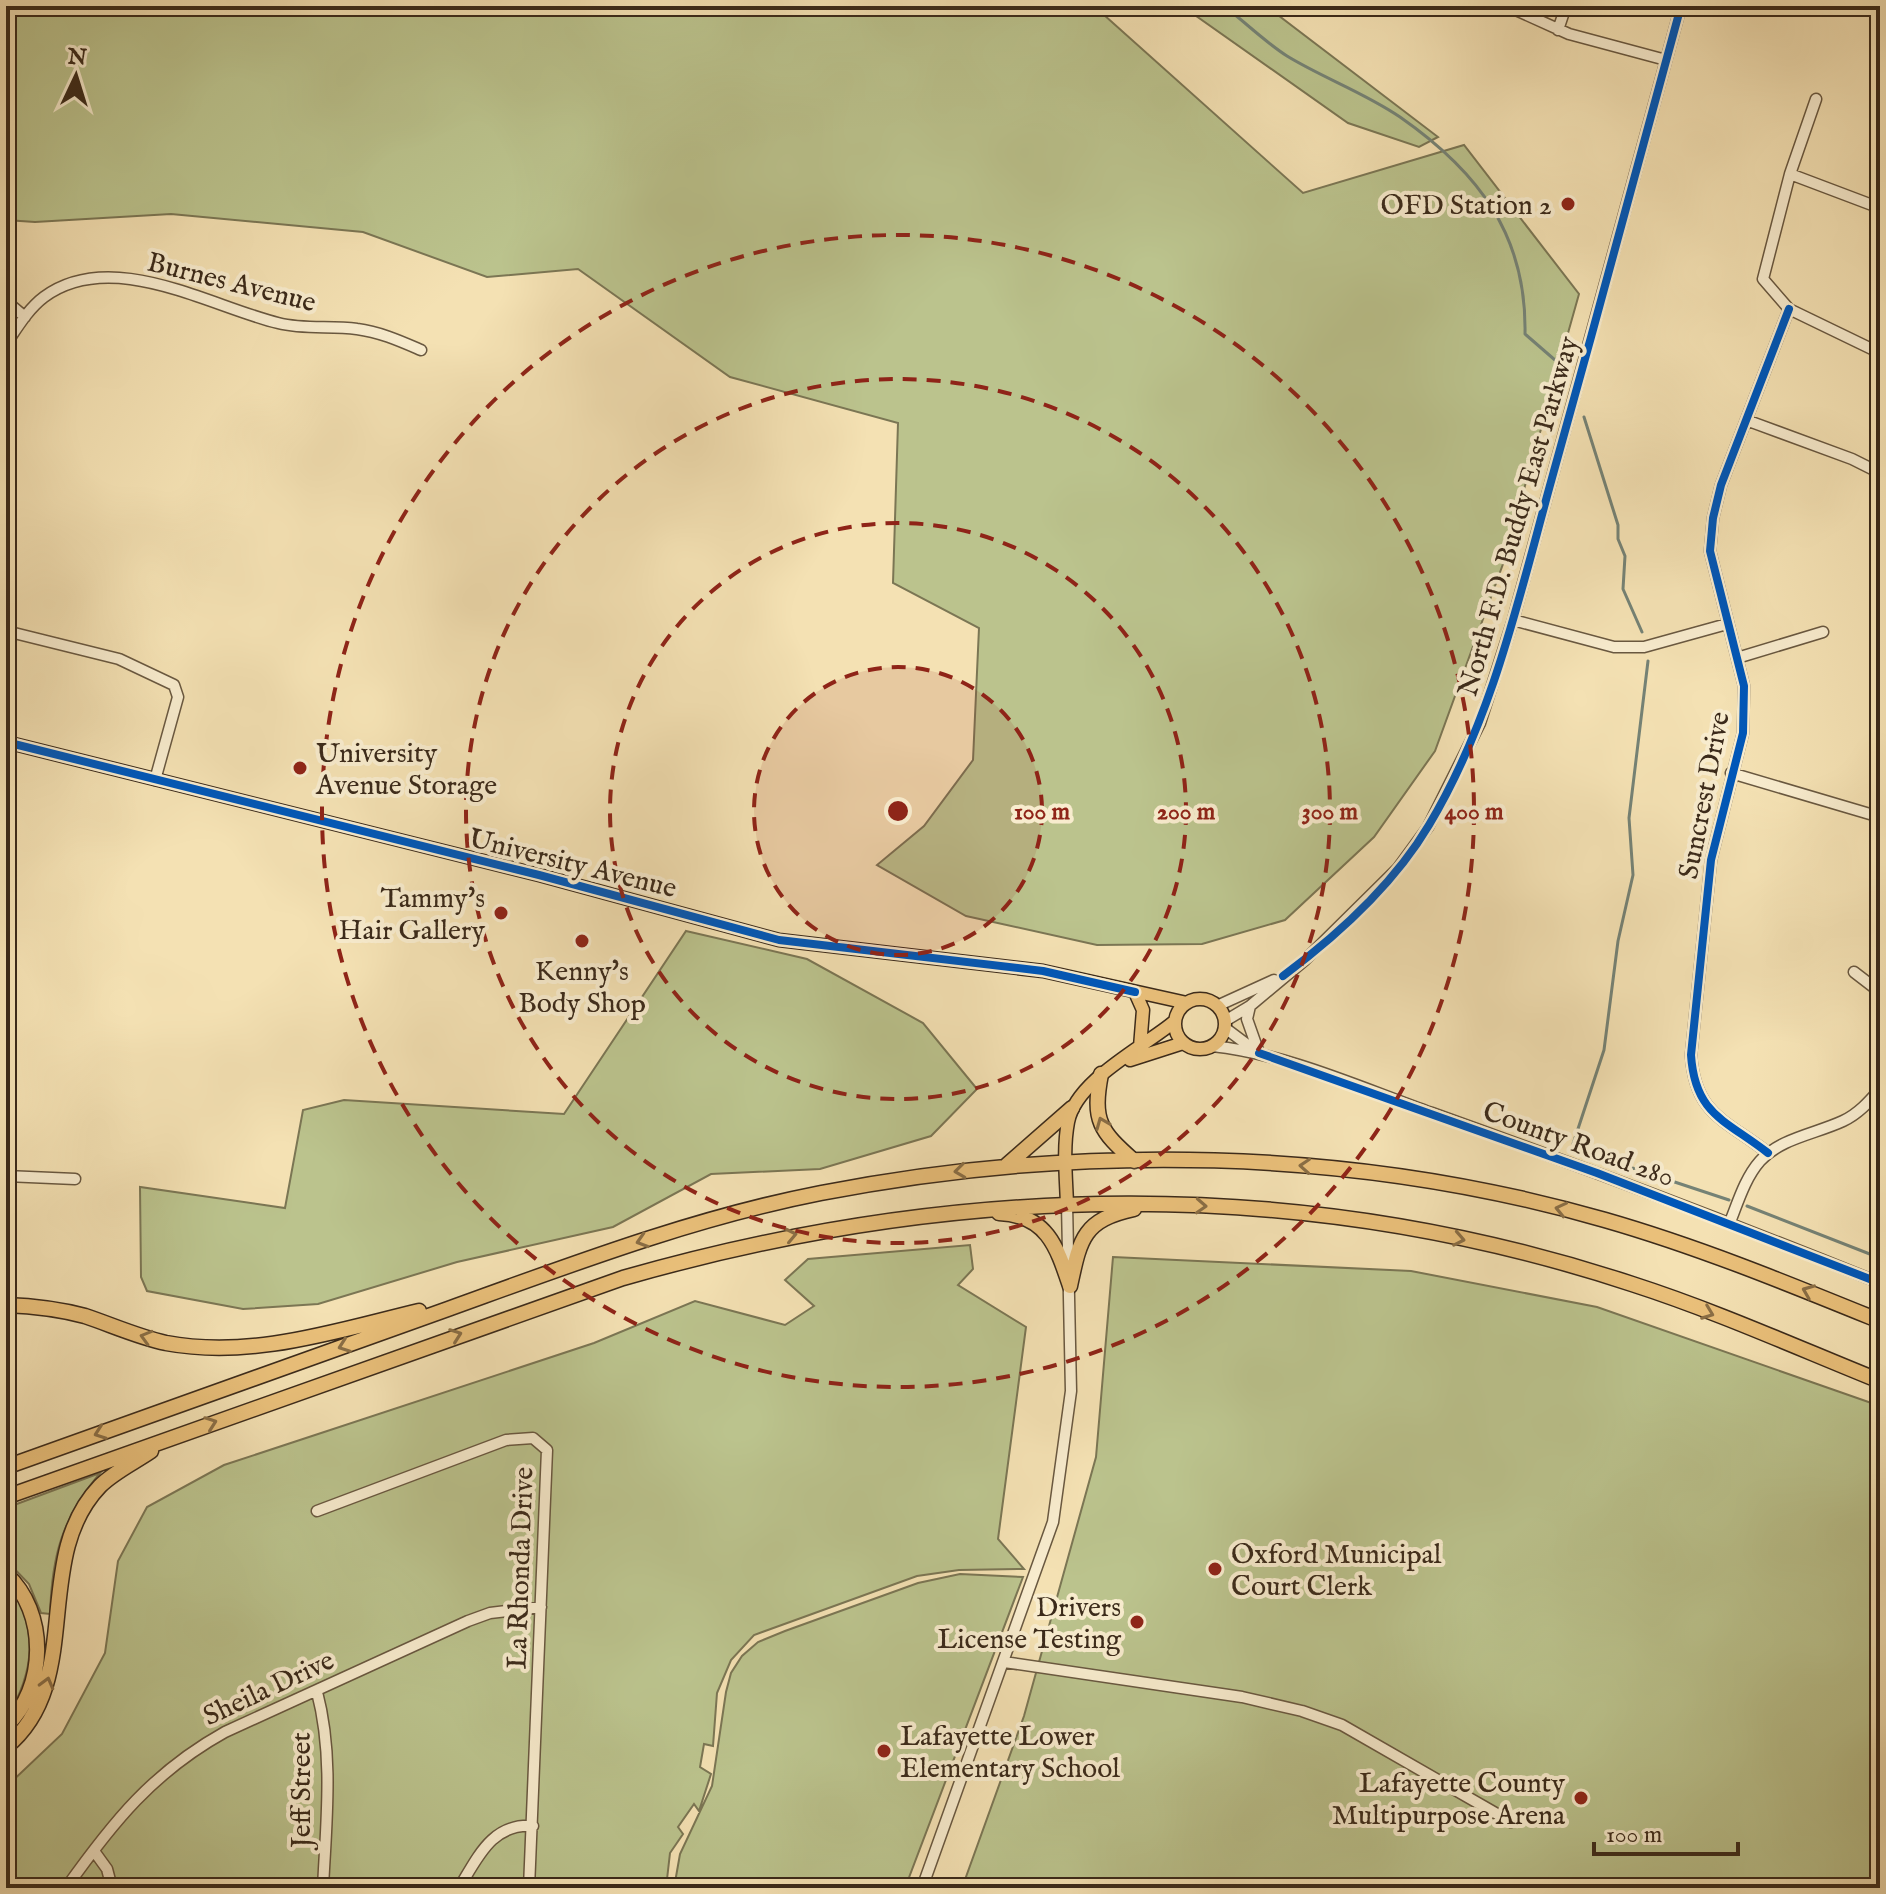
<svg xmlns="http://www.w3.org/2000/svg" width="1886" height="1894" font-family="'IM FELL English',serif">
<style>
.green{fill:#bbc38d;stroke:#7b7654;stroke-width:2}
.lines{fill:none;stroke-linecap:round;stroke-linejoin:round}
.stream{stroke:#758275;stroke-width:3}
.minor-casing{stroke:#695840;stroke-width:13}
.major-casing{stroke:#3b2a1a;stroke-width:15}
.highway-casing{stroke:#3b2a1a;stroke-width:17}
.minor{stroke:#f8ecce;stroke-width:10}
.major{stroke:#eac07a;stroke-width:12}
.highway{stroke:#eac07a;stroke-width:14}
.cycleway-casing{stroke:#f8ecce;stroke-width:13}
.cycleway{stroke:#0057b8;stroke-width:8}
.oneway{stroke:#8a6e45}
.ring{fill:none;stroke:#8f2418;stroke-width:4;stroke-dasharray:14 10}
.poi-dot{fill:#8f2418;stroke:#f8ecce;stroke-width:3}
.labels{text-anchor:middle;stroke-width:8;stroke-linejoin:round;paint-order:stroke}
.poi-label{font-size:28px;fill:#3b2a1a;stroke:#f8ecce;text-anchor:end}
.street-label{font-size:28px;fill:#3b2a1a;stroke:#f8ecce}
.centre{fill:#8f2418;stroke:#f8ecce;stroke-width:4}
.ring-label{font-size:24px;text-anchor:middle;font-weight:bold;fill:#8f2418;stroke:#f8ecce;stroke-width:8;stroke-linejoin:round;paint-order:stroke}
</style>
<rect width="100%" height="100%" fill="#f4e1b3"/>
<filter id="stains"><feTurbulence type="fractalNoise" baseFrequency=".0025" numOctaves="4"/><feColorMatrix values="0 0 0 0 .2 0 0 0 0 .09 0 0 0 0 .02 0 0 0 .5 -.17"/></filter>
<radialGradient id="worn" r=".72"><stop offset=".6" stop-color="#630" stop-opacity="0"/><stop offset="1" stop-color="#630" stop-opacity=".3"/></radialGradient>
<path class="green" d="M6,6H1094L1303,193L1464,145L1579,294L1503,564L1435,751L1374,837L1285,920L1202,944L1097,945L966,916L877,865L924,826L973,760L979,628L893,583L898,423L730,377L578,269L487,277L363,232L171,214L35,222L6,220Z
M1182,6H1266L1438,137L1419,147L1348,123Z
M686,931L807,959L923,1023L977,1089L931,1136L820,1169L711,1174L613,1227L457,1262L318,1304L243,1309L147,1291L141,1277L140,1187L285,1208L303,1110L344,1100L564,1114Z
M970,1245L973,1269L958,1285L1026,1327L998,1539L1024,1569L959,1570L917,1576L754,1635L731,1660L717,1693L713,1746L704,1744L700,1767L711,1774L699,1811L694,1804L678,1827L683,1834L670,1853L666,1888H6V1787L62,1734L105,1653L118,1561L147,1507L224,1465L594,1343L695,1301L785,1325L814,1306L785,1280L808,1259Z
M1113,1257L1411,1271L1597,1307L1880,1406V1888H962L1024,1716L1096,1457Z
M100,1473C62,1519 52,1554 50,1614L41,1613L29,1584L6,1560V1508Z
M960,1574L1023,1577L905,1888H674L680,1854L712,1786L726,1692L731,1673L742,1656L758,1642L785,1631L918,1583Z
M6,1581C40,1626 35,1672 6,1719Z"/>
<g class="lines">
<path class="stream" d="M1224,6C1245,22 1265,42 1287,56C1323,78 1365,93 1400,117C1479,172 1527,236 1525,334L1563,367
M1584,417L1618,525V539L1625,556L1623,589L1642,632
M1648,661L1629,818L1633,875L1618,941L1604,1050L1573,1144L1578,1150L1729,1200
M1747,1206L1880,1258"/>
<defs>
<path id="minor" d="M1507,6L1569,34L1666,60
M1558,30L1566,6
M1816,99L1790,174L1763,279L1789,309L1880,353
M1790,174L1880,208
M6,301L25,317
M6,344C17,328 28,309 44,297C112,247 211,307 278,323C305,330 331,325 357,329C380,332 400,341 421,350
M1746,420L1852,459L1880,473
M1513,620L1614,647H1644L1727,624
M6,631L119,659L174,685L178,697L155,780
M1737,658L1823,632
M1731,773L1880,817
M1854,972L1880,992
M1217,1006L1274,980
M1250,1006L1247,1019L1259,1053
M1225,1021L1250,1006L1305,960L1398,868L1428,827L1480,723L1513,620L1681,6
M1225,1028L1257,1052
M1212,1046C1288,1054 1361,1088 1432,1113C1583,1167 1732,1223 1880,1283
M1768,1153C1726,1120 1695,1115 1691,1055L1711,860L1743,733L1744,686L1710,551L1713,518L1721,485L1789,309
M6,1176L75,1179
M1730,1222C1738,1202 1745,1178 1760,1161C1781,1138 1815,1134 1843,1121C1858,1114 1869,1102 1880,1089
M317,1511L506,1440L533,1438L547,1450L529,1888
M1004,1662L1242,1697L1302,1711L1342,1725L1511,1822
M317,1692C334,1756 326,1823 323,1888
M94,1851L107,1869L112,1888
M66,1888C113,1822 153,1772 225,1732L468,1621L490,1613L541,1607
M459,1888C478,1857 492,1823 533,1826
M922,1888L1053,1522L1071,1391L1067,1204"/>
<path id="major" d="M6,742L539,875L779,940L1043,971L1187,1003
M1135,992L1143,1010L1140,1047
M1175 1024a25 25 0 1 1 50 0a25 25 0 1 1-50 0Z
M1130,1060L1183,1043
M1067,1204C1066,1177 1063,1148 1068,1122C1076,1080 1144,1047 1175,1021"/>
<path id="highway" d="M1101,1074C1092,1121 1100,1131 1134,1161
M1007,1165L1072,1108
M999,1213C1047,1215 1057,1247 1070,1286
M1070,1286C1080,1239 1083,1220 1134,1209
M6,1305C32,1306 59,1309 85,1316C112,1325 138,1337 166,1343C252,1359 335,1331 419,1311
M6,1467C153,1414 300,1361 448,1309C570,1265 693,1218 821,1193C1078,1143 1352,1147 1605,1220C1699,1247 1789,1284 1880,1321
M6,1497L623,1278C958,1182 1299,1174 1632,1284C1716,1311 1798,1348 1880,1381
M6,1574C48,1612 47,1688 6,1726
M6,1747C86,1682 30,1559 100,1486C114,1472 135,1462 151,1451"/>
</defs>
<use href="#minor" class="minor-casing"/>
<use href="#major" class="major-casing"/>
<use href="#highway" class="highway-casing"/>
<use href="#minor" class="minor"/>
<use href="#major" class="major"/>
<use href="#highway" class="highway"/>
<defs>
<path id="cycleway" d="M6,742L539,875L779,940L1043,971L1135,992
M1283,976C1338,935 1394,884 1429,825C1493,718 1519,597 1552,478C1596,321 1638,164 1681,6
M1259,1053L1597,1173L1880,1283
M1768,1153C1726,1120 1695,1115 1691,1055L1711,860L1743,733L1744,686L1710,551L1713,518L1721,485L1789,309"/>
</defs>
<use href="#cycleway" class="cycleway-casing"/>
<use href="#cycleway" class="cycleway"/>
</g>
<defs><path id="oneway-chevron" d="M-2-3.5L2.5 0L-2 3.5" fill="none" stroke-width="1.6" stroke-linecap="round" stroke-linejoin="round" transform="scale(2)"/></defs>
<g class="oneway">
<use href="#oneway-chevron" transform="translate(1102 1123) rotate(-112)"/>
<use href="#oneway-chevron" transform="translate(1305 1166) rotate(-176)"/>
<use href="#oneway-chevron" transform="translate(960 1171) rotate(173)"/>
<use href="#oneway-chevron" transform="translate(1201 1206) rotate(3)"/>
<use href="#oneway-chevron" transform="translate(1561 1209) rotate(-167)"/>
<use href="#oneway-chevron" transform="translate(791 1235) rotate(-12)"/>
<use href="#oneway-chevron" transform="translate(1459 1239) rotate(11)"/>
<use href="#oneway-chevron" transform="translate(642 1241) rotate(163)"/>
<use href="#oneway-chevron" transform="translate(1808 1291) rotate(-158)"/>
<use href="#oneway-chevron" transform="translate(1708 1313) rotate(21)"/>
<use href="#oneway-chevron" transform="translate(456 1335) rotate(-20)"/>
<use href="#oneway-chevron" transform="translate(146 1337) rotate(-164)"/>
<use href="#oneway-chevron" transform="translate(344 1346) rotate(160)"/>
<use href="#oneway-chevron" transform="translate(211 1423) rotate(-20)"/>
<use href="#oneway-chevron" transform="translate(100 1433) rotate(160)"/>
<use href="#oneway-chevron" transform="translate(47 1683) rotate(-75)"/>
</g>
<circle cx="898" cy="811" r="144" fill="#8f2418" fill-opacity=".12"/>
<g class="ring">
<circle cx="898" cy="811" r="144"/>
<circle cx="898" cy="811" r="288"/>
<circle cx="898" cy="811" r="432"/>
<circle cx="898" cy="811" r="576"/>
</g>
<g class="poi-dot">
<circle cx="1568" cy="204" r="8"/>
<circle cx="300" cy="768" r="8"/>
<circle cx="501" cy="913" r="8"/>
<circle cx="582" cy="941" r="8"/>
<circle cx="1215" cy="1569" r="8"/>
<circle cx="1137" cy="1622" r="8"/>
<circle cx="884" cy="1751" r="8"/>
<circle cx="1581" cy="1798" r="8"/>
</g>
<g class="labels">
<g class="poi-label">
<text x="1552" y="214">OFD Station 2</text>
<text x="316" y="762" text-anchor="start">University<tspan x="316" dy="32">Avenue Storage</tspan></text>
<text x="485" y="907">Tammy's<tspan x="485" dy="32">Hair Gallery</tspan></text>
<text x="582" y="980" text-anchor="middle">Kenny's<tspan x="582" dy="32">Body Shop</tspan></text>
<text x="1231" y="1563" text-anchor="start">Oxford Municipal<tspan x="1231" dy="32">Court Clerk</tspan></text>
<text x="1121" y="1616">Drivers<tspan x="1121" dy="32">License Testing</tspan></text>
<text x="900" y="1745" text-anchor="start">Lafayette Lower<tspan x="900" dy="32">Elementary School</tspan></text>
<text x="1565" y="1792">Lafayette County<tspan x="1565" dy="32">Multipurpose Arena</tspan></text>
</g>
<g class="street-label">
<text transform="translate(232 281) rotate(14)" y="10">Burnes Avenue</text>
<text transform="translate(1517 516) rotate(-74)" y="10">North F.D. Buddy East Parkway</text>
<text transform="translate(1703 795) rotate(-79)" y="10">Suncrest Drive</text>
<text transform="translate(573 862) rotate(14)" y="10">University Avenue</text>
<text transform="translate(1579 1143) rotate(20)" y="10">County Road 280</text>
<text transform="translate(519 1568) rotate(-88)" y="10">La Rhonda Drive</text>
<text transform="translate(268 1687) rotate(-25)" y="10">Sheila Drive</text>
<text transform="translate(300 1790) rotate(-90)" y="10">Jeff Street</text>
</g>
</g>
<circle cx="898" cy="811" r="12" class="centre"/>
<g class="ring-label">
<text x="1042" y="819">100 m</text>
<text x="1186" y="819">200 m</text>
<text x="1330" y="819">300 m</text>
<text x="1474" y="819">400 m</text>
</g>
<rect width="1886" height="1894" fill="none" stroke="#f4e1b3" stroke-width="32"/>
<rect x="8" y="8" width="1870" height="1878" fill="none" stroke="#3b2a1a" stroke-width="4"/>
<rect x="16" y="16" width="1854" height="1862" fill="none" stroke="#3b2a1a" stroke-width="2"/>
<g transform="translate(76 76) rotate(4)" stroke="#f8ecce" stroke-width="6" paint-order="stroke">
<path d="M0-6L14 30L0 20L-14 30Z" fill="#3b2a1a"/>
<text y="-12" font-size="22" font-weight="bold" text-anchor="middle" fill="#3b2a1a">N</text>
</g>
<path d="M1594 1842v12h144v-12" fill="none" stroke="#3b2a1a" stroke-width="4"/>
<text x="1606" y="1842" font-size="24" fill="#3b2a1a" stroke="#f8ecce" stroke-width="6" paint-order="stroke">100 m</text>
<rect width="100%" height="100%" filter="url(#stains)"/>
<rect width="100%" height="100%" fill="url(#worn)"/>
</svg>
